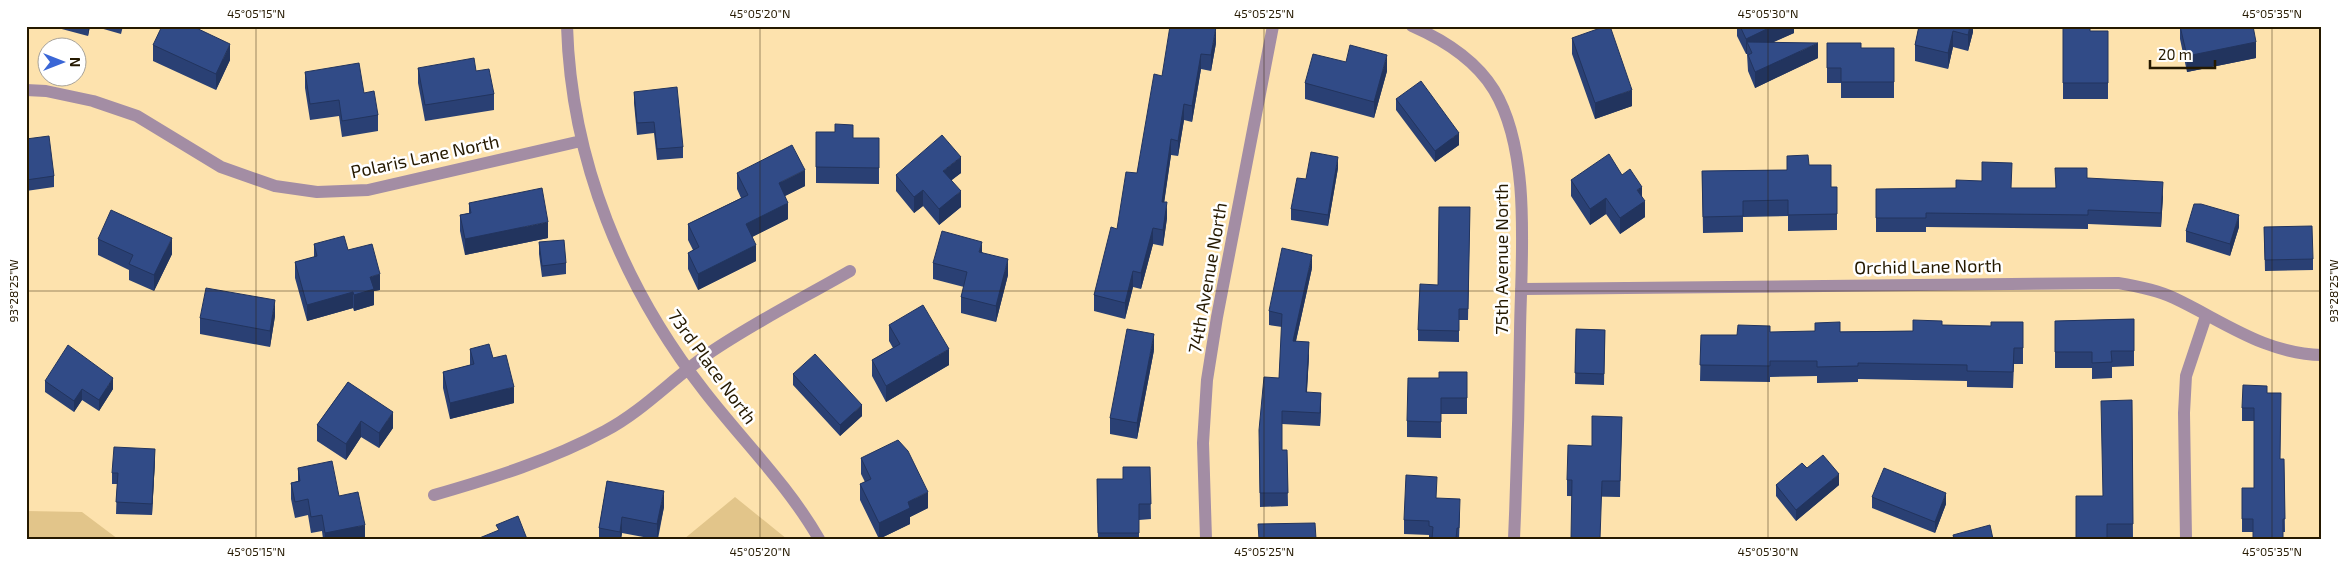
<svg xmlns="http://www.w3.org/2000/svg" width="2348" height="565" font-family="'Exo 2',sans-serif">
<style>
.green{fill:#e2c58a}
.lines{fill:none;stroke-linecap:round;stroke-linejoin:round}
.minor{stroke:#a38da4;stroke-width:12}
.wall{fill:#2a4074}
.shaded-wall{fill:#22345e}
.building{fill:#314b87;stroke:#22345e}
.ticks{fill:none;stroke:#251900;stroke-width:1;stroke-opacity:0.45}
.labels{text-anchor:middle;stroke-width:5;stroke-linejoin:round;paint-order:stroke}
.street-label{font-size:18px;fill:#251900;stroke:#fff}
.neatline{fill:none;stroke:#251900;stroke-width:2}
.ticks-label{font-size:12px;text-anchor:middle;fill:#251900}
</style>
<rect width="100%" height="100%" fill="#fde2ad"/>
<path class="green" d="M735,497L787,539H684Z
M26,511L82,512L118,539H26Z"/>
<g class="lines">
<path class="minor" d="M567,26C571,161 623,287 705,392C743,441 788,485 819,539
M1412,26C1444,40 1475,59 1494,90C1532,153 1521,259 1520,331C1519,400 1517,469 1514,539
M26,90L46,91L93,101L137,116L221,167L275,186L317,192L368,190L581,141
M1521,289L2118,283C2137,286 2157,290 2174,298C2223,321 2265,354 2322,355
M434,495C493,478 551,460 605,431C643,411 673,378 708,354C753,323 803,298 850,271
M1206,539L1203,443L1207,380L1217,317L1273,26
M2186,539L2184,413L2186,376L2206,316"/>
</g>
<path class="wall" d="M58,26H90L88,36L58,28Z
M93,26H123L121,34Z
M1737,26H1794V33L1773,42L1818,58L1755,88L1748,71L1747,54H1746L1737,36Z
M1919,26H1973V32L1968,51L1953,47L1948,69L1915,61V45Z
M2063,26L2090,31H2108V99H2063Z
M2180,26H2253L2256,58L2187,72L2180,39Z
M1572,38L1632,106L1595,119L1572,54Z
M1216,43L1211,71L1201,69L1192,122L1184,120L1178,156L1171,155L1164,202L1167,218L1163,246L1153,244L1141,289L1133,287L1125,319L1094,311V295L1137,173L1162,76Z
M1827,43L1861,48H1894V98H1841V83H1827Z
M153,45L230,60L216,90L153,61Z
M418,68L476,71L494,94V110L425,121L418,83Z
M1387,71L1374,118L1305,99V83Z
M305,72L364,93L378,115V131L342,137L339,116L310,120L305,88Z
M634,92L683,147V158L657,160L654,133L637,135L634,103Z
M1396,99L1459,145L1435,162L1396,110Z
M816,132L853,138H879V184L816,183Z
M26,139L54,176V187L26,191Z
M1809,165L1831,187H1837V230L1788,231V216L1743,217V232L1703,233L1702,171L1787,170Z
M1338,168L1328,226L1291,220V209L1306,179Z
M737,173L805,186L785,196L788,219L752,237L756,261L698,290L688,269V253L693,250L688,240V224L741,198L737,189Z
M961,173L951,180L961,207L939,225L923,206L914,213L896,191V175Z
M1622,175L1642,198L1645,217L1620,234L1606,214L1590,225L1571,196V180Z
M2087,178L2163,196L2161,227L2088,224V229L1926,227V232H1876V189L2055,188Z
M469,203L548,238L465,255L460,231V215L469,213Z
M1470,207L1468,320H1459V342L1418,341V330L1438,285Z
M2239,227L2230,256L2186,242V231Z
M2264,227L2313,259V270L2265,271Z
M98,239L172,254L154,291L129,280V270L98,255Z
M539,242L566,263V274L542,277L539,254Z
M314,244L348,250L380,290L374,291V305L354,311L353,308L307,321L295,278V262L314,257Z
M982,252L1008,275L996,322L961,313V297L964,287L933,279V263Z
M1312,268L1296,341L1309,355L1307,392L1321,406L1320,426L1282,424V450H1287L1288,506L1260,507L1259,443L1279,378L1282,327L1269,325V311Z
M275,316L270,347L200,334V318Z
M2134,319V366L2112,367V378L2092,379V368H2055V321Z
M2023,322V364H2014L2013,388L1967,387V381L1858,379V382L1817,383V376L1770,377V382L1700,381L1701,335H1737L1770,332L1913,331L1942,325L1991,326Z
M889,325L949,365L886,402L872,376V360L893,348L889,341Z
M1576,329L1605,330L1604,385L1575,384Z
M470,349L493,358L514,403L450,419L443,388V372L470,365Z
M1154,350L1137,439L1110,434V418Z
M1467,372V414H1441V438L1407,437V421L1439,378Z
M793,374L862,416L840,436L793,385Z
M45,381L113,389L99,411L82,400L74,412L45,392Z
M348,382L393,428L379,448L361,437L346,460L317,441V425Z
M2267,393L2280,459H2284L2285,532H2242V488H2254V421H2242V408Z
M2132,400L2133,539H2076L2103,496Z
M1622,417L1620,497L1567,496V480L1592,446Z
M861,458L928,508L910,517V524L879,539L860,500V484L865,482L861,474Z
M155,460L152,515L116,514L117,484H112V473Z
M1150,467L1151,519L1139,520V539H1098L1097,479H1123Z
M298,468L339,496L365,539H323L322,531L311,533L308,515L295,518L291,499V483L298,481Z
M1807,468L1839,485L1796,521L1776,496V485Z
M607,481L664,507L658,539H654L622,533L621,539H599V528Z
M1872,497L1946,504L1935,533L1872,508Z
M1437,498L1460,513L1459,539H1429V535L1404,534V520Z"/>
<path class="shaded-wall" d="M88,26H90L88,36Z
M1773,26H1794V33L1752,52L1747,42V54H1746V39Z
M1970,26H1973V32L1968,51V35Z
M1216,27V43L1211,71V55Z
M1953,31V47L1948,69V53Z
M2256,42V58L2187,72V56Z
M1818,43V58L1755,88V72Z
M230,44V60L216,90V74Z
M1201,54V69L1192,122V106Z
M1387,55V71L1374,118V102Z
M1632,90V106L1595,119V103Z
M1184,104V120L1178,156V141Z
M1459,133V145L1435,162V151Z
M1171,139V155L1162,218V202Z
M961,157V173L943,187V171Z
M1338,157V168L1328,226V215Z
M805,170V186L779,199V183Z
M2163,182V196L2161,227V213Z
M1642,187V203L1637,190Z
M923,190V206L914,213V197Z
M961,191V207L939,225V209Z
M1606,198V214L1590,225V209Z
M1645,201V217L1620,234V218Z
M1167,202V218L1163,246V230Z
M788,203V219L746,240V224Z
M2239,215V227L2230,256V244Z
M548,222V238L465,255V239Z
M1153,228V244L1141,289V273Z
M172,238V254L154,291V275Z
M982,242V258L979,252Z
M756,245V261L698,290V274Z
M1312,255V268L1293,354V341Z
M1008,259V275L996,322V306Z
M1133,271V287L1125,319V303Z
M380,274V290L374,291V305L354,311V295L370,277Z
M353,292V308L307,321V305Z
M275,300V316L270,347V331Z
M1154,334V350L1137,439V423Z
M1309,342V355L1306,405V392Z
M949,349V365L886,402V386Z
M113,378V389L99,411V400Z
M514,387V403L450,419V403Z
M82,389V400L74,412V401Z
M1321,393V406L1320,426V413Z
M862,405V416L840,436V425Z
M393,412V428L379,448V433Z
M361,421V437L346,460V444Z
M155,449V460L152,515V504Z
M1839,474V485L1796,521V510Z
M664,491V507L657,539V524Z
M928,492V508L910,517V524L879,539V523L908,502Z
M1946,493V504L1935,533V522Z
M622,517V533L621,539H620V532Z
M365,525V539H325V533Z"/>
<path class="building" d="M162,26H192L230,44L216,74L153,45Z
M1170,26H1208L1216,27L1211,55L1201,54L1192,106L1184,104L1178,141L1171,139L1162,202H1167L1163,230L1153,228L1141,273L1133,271L1125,303L1094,295L1111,227L1117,229L1126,172L1137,173L1154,74L1162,76Z
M1606,26H1610L1632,90L1595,103L1572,38Z
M1740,26H1773L1746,39Z
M1919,26H1970L1968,35L1953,31L1948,53L1915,45Z
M2063,26H2090V31H2108V83H2063Z
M2180,26H2253L2256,42L2187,56Z
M1747,42L1818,43L1755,72L1748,55L1752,53Z
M1827,43H1861V48H1894V82H1841V68H1827Z
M1350,45L1387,55L1374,102L1305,83L1313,54L1346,62Z
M474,58L476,71L489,69L494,94L425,105L418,68Z
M359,63L364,93L374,91L378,115L342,121L339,100L310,104L305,72Z
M1421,81L1459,133L1435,151L1396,99Z
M677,87L683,147L657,149L654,122L637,123L634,92Z
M835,124L853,125V138H879V168L816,167V132H835Z
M942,135L961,157L943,171L961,191L939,209L923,190L914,197L896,175Z
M49,136L54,176L26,180V139Z
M792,145L805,170L779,183L788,203L746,224L756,245L698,274L688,253L699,247L688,224L748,195L737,173Z
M1311,152L1338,157L1328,215L1291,209L1297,178L1306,179Z
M1609,154L1622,175L1630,169L1642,187L1637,190L1645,201L1620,218L1606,198L1590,209L1571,180Z
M1808,155L1809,165H1831V187H1837V214L1788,215V200L1743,201V216L1703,217L1702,171L1787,170V156Z
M1982,162L2012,163L2011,188H2056L2055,168H2087V178L2163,182L2161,213L2088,210V215L1926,213V218H1876V189L1956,188V180L1982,181Z
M542,188L548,222L465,239L460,215L471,213L469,203Z
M2194,204H2201L2239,215L2230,244L2186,231Z
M1439,207H1470L1468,309H1459V331L1418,330L1420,284L1438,285Z
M111,210L172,238L154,275L129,264L133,255L98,239Z
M2312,226L2313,259L2265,260L2264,227Z
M942,231L982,242L979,252L1008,259L996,306L961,297L967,272L933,263Z
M344,236L348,250L372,244L380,274L370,277L374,289L354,295L353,292L307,305L295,262L317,256L314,244Z
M564,240L566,263L542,266L539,242Z
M1282,248L1312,255L1293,341L1309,342L1306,392L1321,393L1320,413L1282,411V450H1287L1288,493H1260L1259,430L1264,377L1279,378L1282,314L1269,311Z
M206,288L275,300L270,331L200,318Z
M923,305L949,349L886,386L872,360L900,344L889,325Z
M2134,319V351H2111L2112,362L2092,363V352H2055V321Z
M1913,320L1942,321V325L1991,326V322H2023V348H2014L2013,372L1967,371V365L1858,363V366L1817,367V361H1770V366L1700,365L1701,335H1737L1738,325L1770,326V332L1815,331V323L1840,322V332L1913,331Z
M1127,329L1154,334L1137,423L1110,418Z
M1576,329L1605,330L1604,374L1575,373Z
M489,344L493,358L506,355L514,387L450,403L443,372L474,364L470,349Z
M68,345L113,378L99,400L82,389L74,401L45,381Z
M815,354L862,405L840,425L793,374Z
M1439,372H1467V398H1441V422L1407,421L1408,378H1439Z
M348,382L393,412L379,433L361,421L346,444L317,425Z
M2243,385L2267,386V393H2281L2280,459H2284L2285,519H2283V539H2253V519H2242V488H2254V408H2242Z
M2132,400L2133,524H2107V539H2076V496H2103L2101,401Z
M1592,416L1622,417L1620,481H1602L1600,539H1571L1572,480H1567L1568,445L1592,446Z
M898,440L908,451L928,492L908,502L910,508L879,523L860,484L871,479L861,458Z
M114,447L155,449L152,504L116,502L118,473H112Z
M1823,455L1839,474L1796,510L1776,485L1802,463L1807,468Z
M332,461L339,496L358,492L365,525L325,533L322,515L311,517L308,499L295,502L291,483L300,481L298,468Z
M1123,467H1150L1151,504H1139V533H1098L1097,479H1123Z
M1884,468L1946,493L1935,522L1872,497Z
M1406,475L1437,477L1436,498L1460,499L1459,528H1457L1456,539H1432L1433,527L1429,526V521L1404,520Z
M607,481L664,491L657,524L622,517L620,532L599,528Z
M518,516L527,539H477L499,530L496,525Z
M1315,523L1316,539H1259L1258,524Z
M1990,525L1993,539H1954L1953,535Z"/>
<path class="ticks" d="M256,26V539M760,26V539M1264,26V539M1768,26V539M2272,26V539M26,291H2322"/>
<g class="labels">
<g class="street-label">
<text transform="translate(425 157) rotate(-12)" y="6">Polaris Lane North</text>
<text transform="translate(1502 259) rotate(-90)" y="6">75th Avenue North</text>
<text transform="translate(1928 267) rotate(-1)" y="6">Orchid Lane North</text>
<text transform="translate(1208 278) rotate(-80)" y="6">74th Avenue North</text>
<text transform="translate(712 367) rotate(54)" y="6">73rd Place North</text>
</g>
</g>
<rect width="2348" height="565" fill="none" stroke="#ffffff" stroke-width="55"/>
<g transform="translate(62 62) rotate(90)"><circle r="24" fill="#ffffff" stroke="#a8a399"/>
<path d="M0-4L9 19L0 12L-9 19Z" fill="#3a66d6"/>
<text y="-8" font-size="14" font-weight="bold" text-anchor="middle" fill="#251900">N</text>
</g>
<path d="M2150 60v8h65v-8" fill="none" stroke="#251900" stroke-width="2.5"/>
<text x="2158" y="60" font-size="15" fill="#251900" stroke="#ffffff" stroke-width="4" paint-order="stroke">20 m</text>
<rect x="28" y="28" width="2292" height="510" class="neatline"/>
<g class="ticks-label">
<text x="256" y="18">45°05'15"N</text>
<text x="760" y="18">45°05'20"N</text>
<text x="1264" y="18">45°05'25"N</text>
<text x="1768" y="18">45°05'30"N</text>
<text x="2272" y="18">45°05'35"N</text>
<text transform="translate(2334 291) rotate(-90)" y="4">93°28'25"W</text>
<text transform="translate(14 291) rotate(-90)" y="4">93°28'25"W</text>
<text x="256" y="556">45°05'15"N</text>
<text x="760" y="556">45°05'20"N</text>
<text x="1264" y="556">45°05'25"N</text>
<text x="1768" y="556">45°05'30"N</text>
<text x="2272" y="556">45°05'35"N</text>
</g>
</svg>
